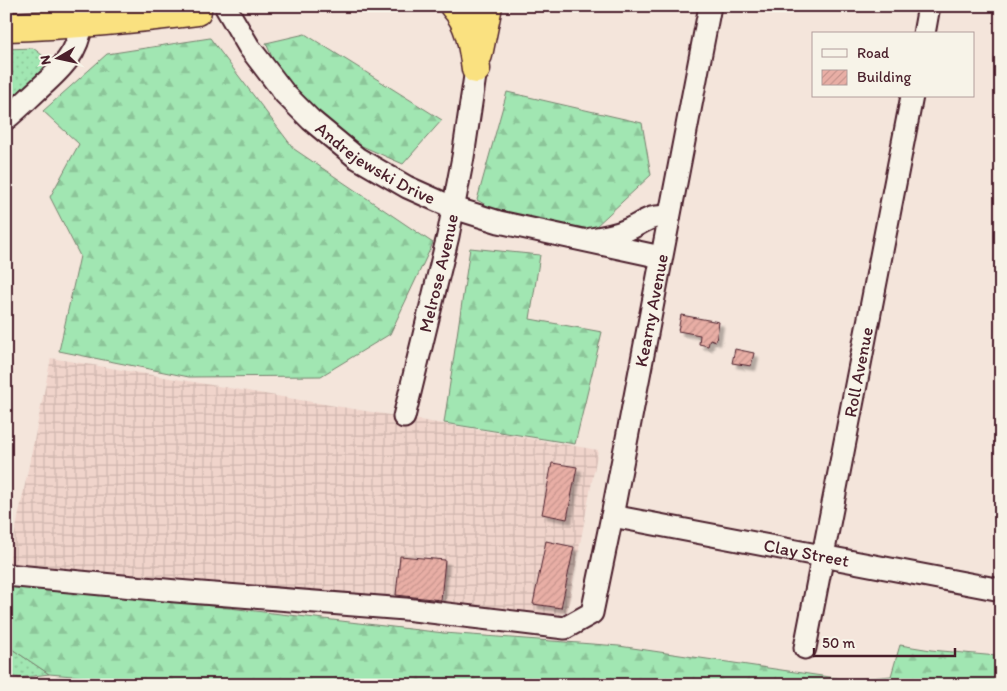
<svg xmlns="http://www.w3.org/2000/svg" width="1007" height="691" font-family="Itim,sans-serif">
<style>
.industrial{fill:url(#industrial-grid)}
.grass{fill:url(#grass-dots);stroke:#76826e}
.forest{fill:url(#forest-firs);stroke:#76826e}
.building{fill:url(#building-hatch);stroke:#4a1f2b;filter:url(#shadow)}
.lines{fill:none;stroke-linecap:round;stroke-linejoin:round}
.minor-casing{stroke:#4a1f2b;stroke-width:25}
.highway-casing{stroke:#4a1f2b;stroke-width:31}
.minor{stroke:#f7f3e8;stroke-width:21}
.highway{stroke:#fae180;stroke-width:28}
.minor-bridge-casing{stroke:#4a1f2b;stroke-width:25;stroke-linecap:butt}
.minor-bridge{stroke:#f7f3e8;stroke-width:21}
.labels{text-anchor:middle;stroke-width:4;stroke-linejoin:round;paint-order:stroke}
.street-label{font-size:18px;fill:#4a1f2b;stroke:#f7f3e8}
</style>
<defs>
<pattern id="industrial-grid" width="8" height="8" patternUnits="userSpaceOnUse" patternTransform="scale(1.25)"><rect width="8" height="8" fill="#f0d4cb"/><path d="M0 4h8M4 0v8" fill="none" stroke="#cfb6ae"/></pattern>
<pattern id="grass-dots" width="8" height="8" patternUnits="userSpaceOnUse" patternTransform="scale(1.25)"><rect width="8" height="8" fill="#a1e6b2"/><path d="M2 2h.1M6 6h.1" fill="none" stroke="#8cc599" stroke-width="1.8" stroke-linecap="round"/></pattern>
<pattern id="forest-firs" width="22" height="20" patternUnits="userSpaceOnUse" patternTransform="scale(1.25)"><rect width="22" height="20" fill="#a1e6b2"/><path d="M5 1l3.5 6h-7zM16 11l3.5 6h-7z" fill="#8cc599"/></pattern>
<pattern id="building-hatch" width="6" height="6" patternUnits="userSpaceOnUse" patternTransform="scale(1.25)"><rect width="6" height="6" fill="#e8aea5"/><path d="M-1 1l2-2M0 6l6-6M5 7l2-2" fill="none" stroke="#c8958e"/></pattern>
<filter id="shadow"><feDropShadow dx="4.5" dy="4.5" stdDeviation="1" flood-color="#0004"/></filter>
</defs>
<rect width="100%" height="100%" fill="#f4e5db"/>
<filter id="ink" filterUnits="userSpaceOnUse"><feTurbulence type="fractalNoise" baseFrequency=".02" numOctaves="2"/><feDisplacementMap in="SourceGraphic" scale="10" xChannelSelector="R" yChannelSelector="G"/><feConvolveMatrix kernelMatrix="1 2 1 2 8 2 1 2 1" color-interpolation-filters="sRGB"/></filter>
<g filter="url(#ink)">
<path class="industrial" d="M51,358L598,450L567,612L556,615L7,572Z"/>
<path class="grass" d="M33,48L51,62L6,103V49Z
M6,645L49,674L19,678L6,675Z"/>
<path class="forest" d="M305,34L442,120L403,164L298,118L266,43Z
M210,38L294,149L433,243L390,334L321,376L189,377L59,351L80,256L50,197L79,144L43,111L107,54Z
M507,92L642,123L651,175L594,228L530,230L477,200Z
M470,248L540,255L530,319L602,332L575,444L444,423Z
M6,582L444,633L619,646L849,680L891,676L900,645L931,650L997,656L1001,650V685L971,683L968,685H182L49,674L6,645Z"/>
<path class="building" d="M681,315L719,322L716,341L710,339L708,346L699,344L700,335L678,331Z
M735,349L754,353L751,366L732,363Z
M552,463L577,467L567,519L542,514Z
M546,541L574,547L561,608L533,604Z
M400,556L445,560L441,600L396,595Z"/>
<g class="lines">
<defs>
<g id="minor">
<path d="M924,34L929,6"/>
<path id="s1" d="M249,47L285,94L311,120L357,158L407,187L454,208L499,222L661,257"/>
<path d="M6,119C18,109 29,98 41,87C62,68 78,53 82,23"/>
<path d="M591,239C604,237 616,235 627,230C643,223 650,214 669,217"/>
<path id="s2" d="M404,417L448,236L463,157L476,69"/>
<path id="s3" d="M612,516L1001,590"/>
<path id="s4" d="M6,575L176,591L405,609L565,628L592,613L612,516L710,6"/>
<path id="s5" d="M805,648L912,96"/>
</g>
<path id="highway" d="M454,6C470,23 473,47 476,69
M6,27C70,25 134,19 197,11
M478,55L488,6"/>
</defs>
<use href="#minor" class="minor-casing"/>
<use href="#highway" class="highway-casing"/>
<use href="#minor" class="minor"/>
<use href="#highway" class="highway"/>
<defs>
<path id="minor-bridge" d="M225,6L249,47"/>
</defs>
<use href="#minor-bridge" class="minor-bridge-casing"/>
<use href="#minor-bridge" class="minor-bridge"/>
</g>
</g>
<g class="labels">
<g class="street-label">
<text dy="6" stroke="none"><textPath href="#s1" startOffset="174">Andrejewski Drive</textPath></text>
<text dy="6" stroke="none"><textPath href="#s2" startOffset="148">Melrose Avenue</textPath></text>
<text dy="6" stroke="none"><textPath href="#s4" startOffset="901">Kearny Avenue</textPath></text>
<text dy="6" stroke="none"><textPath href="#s5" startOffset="281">Roll Avenue</textPath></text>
<text dy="6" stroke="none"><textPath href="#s3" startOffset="198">Clay Street</textPath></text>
</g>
</g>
<rect width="1007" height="691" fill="none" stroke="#f7f3e8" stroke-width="25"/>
<rect x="12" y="12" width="982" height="666" fill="none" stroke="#4a1f2b" stroke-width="2" filter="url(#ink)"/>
<rect x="812" y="32" width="162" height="65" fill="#f7f3e8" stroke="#b29e9c"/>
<rect x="822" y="49" width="25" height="8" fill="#f7f3e8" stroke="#b29e9c"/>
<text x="857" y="58" font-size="15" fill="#4a1f2b">Road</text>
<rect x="822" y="70" width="25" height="15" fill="url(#building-hatch)" stroke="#b29e9c"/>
<text x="857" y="82" font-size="15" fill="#4a1f2b">Building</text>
<g transform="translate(58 58) rotate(261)" stroke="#f7f3e8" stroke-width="4" paint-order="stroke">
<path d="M0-4L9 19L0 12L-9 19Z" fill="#4a1f2b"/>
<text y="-8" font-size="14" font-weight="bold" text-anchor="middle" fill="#4a1f2b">N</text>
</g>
<path d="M814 648v8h141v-8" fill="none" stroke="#4a1f2b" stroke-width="2.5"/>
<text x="822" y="648" font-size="15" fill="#4a1f2b" stroke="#f7f3e8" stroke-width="4" paint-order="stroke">50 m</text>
</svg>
